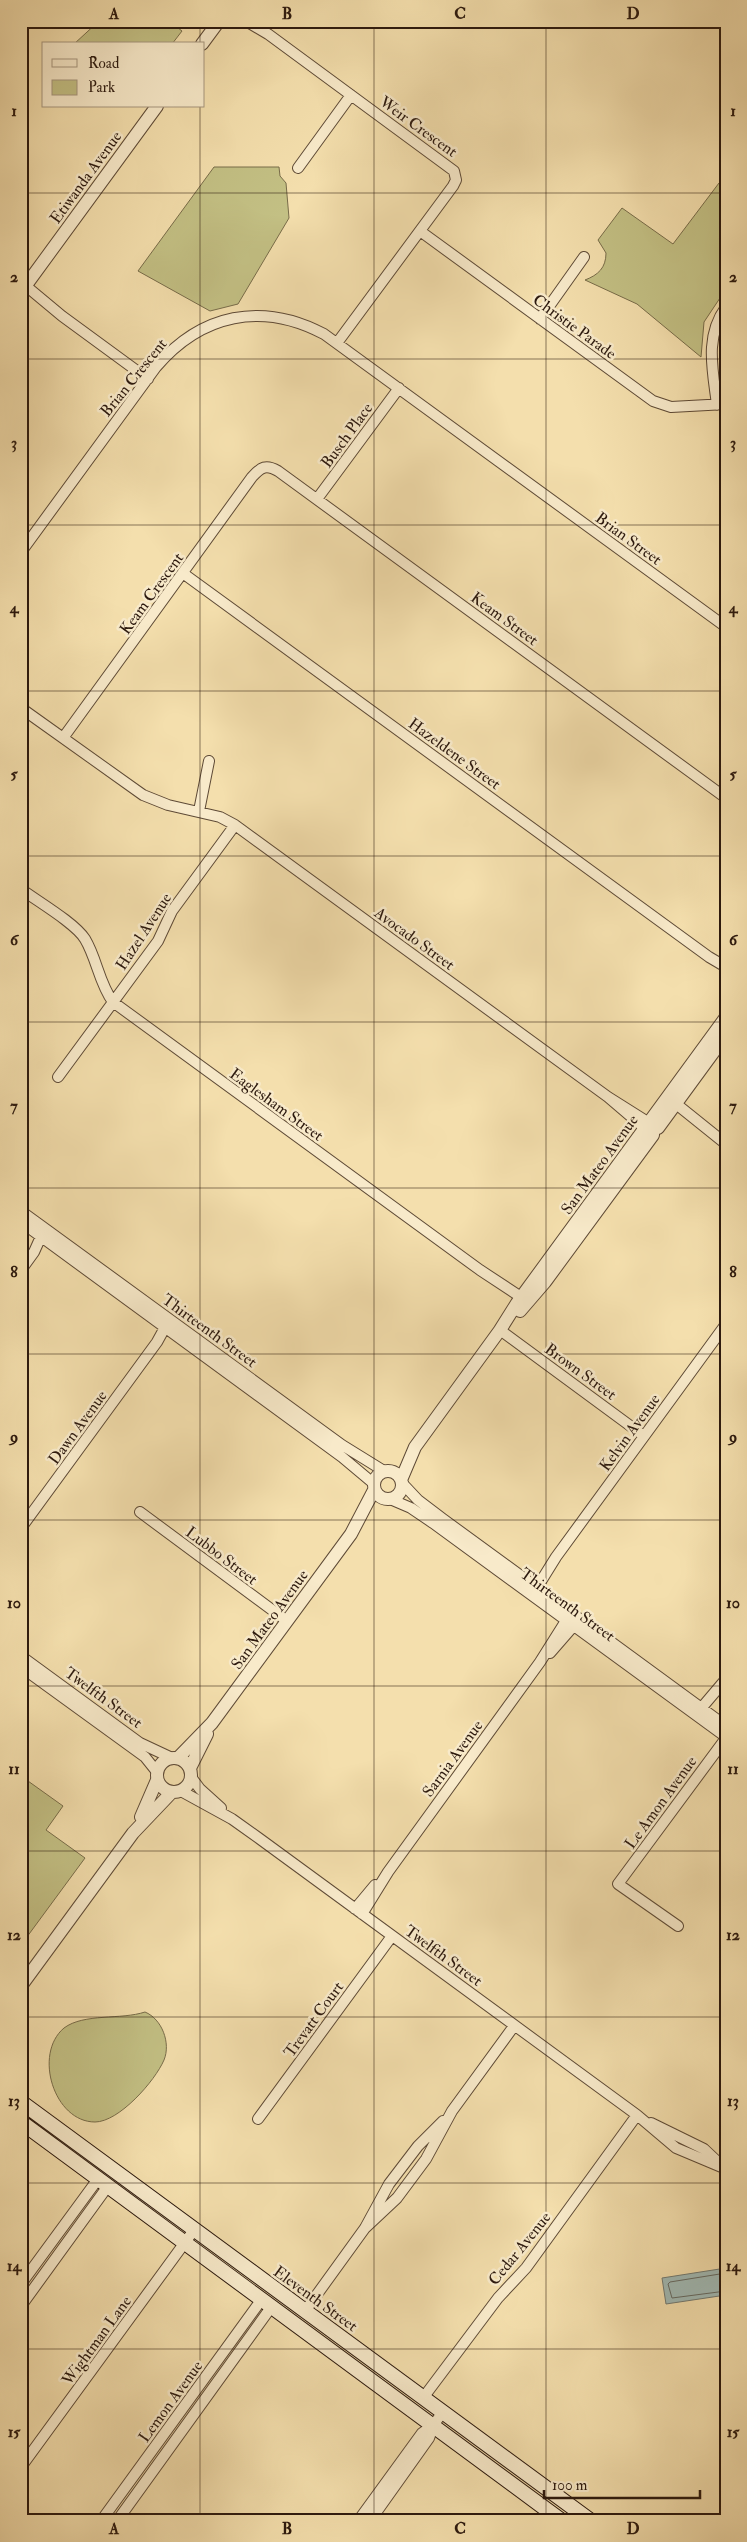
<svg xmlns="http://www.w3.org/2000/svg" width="747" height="2542" font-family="'IM FELL Double Pica',serif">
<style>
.green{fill:#c3c084;stroke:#786c49}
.water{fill:#a1bab5;stroke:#727a72}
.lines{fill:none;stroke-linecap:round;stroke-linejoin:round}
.shore{stroke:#666a62;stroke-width:1}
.minor-casing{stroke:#5e4a36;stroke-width:12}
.tertiary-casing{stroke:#5e4a36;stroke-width:14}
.secondary-casing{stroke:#2c190e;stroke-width:16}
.minor{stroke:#f8eaca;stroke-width:10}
.tertiary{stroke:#f8eaca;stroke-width:12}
.secondary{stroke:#f8eaca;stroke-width:14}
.grid{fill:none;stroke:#2c190e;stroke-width:1;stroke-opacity:0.55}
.labels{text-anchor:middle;stroke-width:5;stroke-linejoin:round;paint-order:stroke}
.street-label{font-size:16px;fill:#2c190e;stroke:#f8eaca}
.neatline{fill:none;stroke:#2c190e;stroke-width:2}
.grid-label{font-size:16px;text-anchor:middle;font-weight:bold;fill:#2c190e}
</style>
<rect width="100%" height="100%" fill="#f4dfad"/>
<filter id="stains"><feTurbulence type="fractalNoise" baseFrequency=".004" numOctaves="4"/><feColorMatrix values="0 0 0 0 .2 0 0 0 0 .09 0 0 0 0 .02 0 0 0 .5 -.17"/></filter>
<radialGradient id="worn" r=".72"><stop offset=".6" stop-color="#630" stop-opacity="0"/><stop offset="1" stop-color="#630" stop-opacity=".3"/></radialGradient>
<path class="green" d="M99,21H169L182,31L172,44H74Z
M214,167H279L280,176L286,183L289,218L238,304L210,311L138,271Z
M719,183L726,189V289L704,322L701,357L637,304L585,280C598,275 606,268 606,253L598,240L622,208L673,244Z
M21,1776L63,1806L46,1830L85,1858L21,1945Z
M145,2012C162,2019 171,2043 164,2060C155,2081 119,2122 95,2122C54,2122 33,2054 64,2028C84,2013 121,2020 145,2012Z"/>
<path class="water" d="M726,2268V2295L666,2304L662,2278Z"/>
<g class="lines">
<path class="shore" d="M726,2273L670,2282L668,2284L672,2298L726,2291"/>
<defs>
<path id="minor" d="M246,21L268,34L454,171L456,180L453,186L337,343
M298,168L351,95
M420,231L653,401L671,407L726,404
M26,286L62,316L148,379
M540,319L584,257
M717,405C713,371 704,337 726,307
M317,499L399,388
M21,552L156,367C201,314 262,301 324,334L726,627
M184,574L709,957L726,967
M21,708L143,795L168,805L220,817L235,825L608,1097L654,1126
M63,738L252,477C261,467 266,464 278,471L726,798
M199,811L209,761
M21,889C37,901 75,923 85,939C97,959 99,983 113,1002L480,1270L527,1301
M58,1077L158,941L172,911L235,825
M608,1097L649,1132
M670,1099L726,1144
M21,1211L342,1445L384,1471
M21,1222L342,1457L373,1483
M21,1270L34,1252L43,1232
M500,1330L644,1436
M402,1483L418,1500L443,1519L726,1726
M390,1499L411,1508L433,1523L726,1737
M140,1512L287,1621
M21,1528L157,1342L168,1322
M533,1594L556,1557L726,1324
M550,1653L577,1622
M21,1656L140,1743L172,1758
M21,1667L145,1757L157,1772
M698,1712L726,1679
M191,1777L200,1789L221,1808
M181,1791L232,1819L260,1839L637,2115L676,2148L726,2169
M355,1909L375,1885
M362,1914L388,1872L540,1662L569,1616
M678,1926L618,1884L726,1738
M258,2119L392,1936
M651,2123L704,2149L721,2165
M365,2228L397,2198L426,2159L452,2111L514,2026
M21,2284L98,2179
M21,2306L108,2186
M305,2311L365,2228L389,2184L418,2146L443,2121
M423,2398L498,2298L526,2268L637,2115
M21,2467L194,2230
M101,2521L262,2299
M117,2521L272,2306
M358,2521L422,2433L433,2425
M370,2521L429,2438L434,2424L443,2412"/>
<path id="tertiary" d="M202,44L219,21
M21,292L157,106
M658,1128L726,1035
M520,1311L545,1282L653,1135
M374 1485a14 14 0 1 1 28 0a14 14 0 1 1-28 0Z
M401,1480L415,1447L500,1330L517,1303L726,1017
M157 1775a17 17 0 1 1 34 0a17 17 0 1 1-34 0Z
M178,1758L212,1723L351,1534L374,1490
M190,1768L207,1734
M141,1817L157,1780
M21,1986L133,1833L172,1792"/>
<path id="secondary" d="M21,2102L591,2521
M21,2122L562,2521"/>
</defs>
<use href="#minor" class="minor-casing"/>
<use href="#tertiary" class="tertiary-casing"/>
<use href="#secondary" class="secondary-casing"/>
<use href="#minor" class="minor"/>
<use href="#tertiary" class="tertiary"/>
<use href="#secondary" class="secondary"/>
</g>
<path class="grid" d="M200,21V44M374,21V2521M546,21V2521M200,106V2521M21,193H726M21,359H726M21,525H726M21,691H726M21,856H726M21,1022H726M21,1188H726M21,1354H726M21,1520H726M21,1686H726M21,1851H726M21,2017H726M21,2183H726M21,2349H726"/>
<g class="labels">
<g class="street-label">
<text transform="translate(419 126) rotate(36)" y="6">Weir Crescent</text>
<text transform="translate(85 177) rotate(-54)" y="6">Etiwanda Avenue</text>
<text transform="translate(575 326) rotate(36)" y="6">Christie Parade</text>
<text transform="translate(133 377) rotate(-51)" y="6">Brian Crescent</text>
<text transform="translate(346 435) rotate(-54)" y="6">Busch Place</text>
<text transform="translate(629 538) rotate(36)" y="6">Brian Street</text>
<text transform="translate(151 593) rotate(-54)" y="6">Keam Crescent</text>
<text transform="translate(505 618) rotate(36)" y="6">Keam Street</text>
<text transform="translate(455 753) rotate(36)" y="6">Hazeldene Street</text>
<text transform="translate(143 931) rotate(-57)" y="6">Hazel Avenue</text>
<text transform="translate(415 938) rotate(36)" y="6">Avocado Street</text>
<text transform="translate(277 1104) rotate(36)" y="6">Eaglesham Street</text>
<text transform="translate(599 1164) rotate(-54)" y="6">San Mateo Avenue</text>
<text transform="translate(210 1330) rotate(36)" y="6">Thirteenth Street</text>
<text transform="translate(581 1371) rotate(36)" y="6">Brown Street</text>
<text transform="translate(77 1427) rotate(-54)" y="6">Dawn Avenue</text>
<text transform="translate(629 1432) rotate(-54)" y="6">Kelvin Avenue</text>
<text transform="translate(222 1555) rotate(37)" y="6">Lubbo Street</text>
<text transform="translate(568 1604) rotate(36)" y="6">Thirteenth Street</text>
<text transform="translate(269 1619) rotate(-54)" y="6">San Mateo Avenue</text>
<text transform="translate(104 1697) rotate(36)" y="6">Twelfth Street</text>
<text transform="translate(452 1758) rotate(-54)" y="6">Sarnia Avenue</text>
<text transform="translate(660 1802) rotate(-54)" y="6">Le Amon Avenue</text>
<text transform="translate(444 1955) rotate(36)" y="6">Twelfth Street</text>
<text transform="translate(313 2019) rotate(-54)" y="6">Trevatt Court</text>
<text transform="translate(519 2248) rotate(-51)" y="6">Cedar Avenue</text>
<text transform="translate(316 2298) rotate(36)" y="6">Eleventh Street</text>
<text transform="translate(96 2340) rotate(-54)" y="6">Wightman Lane</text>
<text transform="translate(170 2401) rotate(-54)" y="6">Lemon Avenue</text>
</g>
</g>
<rect width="747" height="2542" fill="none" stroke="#f4dfad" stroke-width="55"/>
<rect x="42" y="42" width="162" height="65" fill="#f8eaca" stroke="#a6967f"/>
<rect x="52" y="59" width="25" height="8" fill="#f8eaca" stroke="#a6967f"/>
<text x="88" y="68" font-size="15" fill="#2c190e">Road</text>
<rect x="52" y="80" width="25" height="15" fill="#c3c084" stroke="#a6967f"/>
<text x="88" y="92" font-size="15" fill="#2c190e">Park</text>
<path d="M544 2490v8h156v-8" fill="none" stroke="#2c190e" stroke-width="2.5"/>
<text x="552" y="2490" font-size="15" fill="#2c190e" stroke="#f8eaca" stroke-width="4" paint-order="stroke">100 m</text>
<rect x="28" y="28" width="692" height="2486" class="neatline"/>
<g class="grid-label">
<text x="114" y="19">A</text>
<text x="287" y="19">B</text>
<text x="460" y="19">C</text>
<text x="633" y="19">D</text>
<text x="14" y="116">1</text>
<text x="733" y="116">1</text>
<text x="14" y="282">2</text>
<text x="733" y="282">2</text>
<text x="14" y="448">3</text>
<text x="733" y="448">3</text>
<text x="14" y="613">4</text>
<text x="733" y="613">4</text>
<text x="14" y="779">5</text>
<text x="733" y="779">5</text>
<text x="14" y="945">6</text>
<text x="733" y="945">6</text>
<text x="14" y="1111">7</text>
<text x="733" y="1111">7</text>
<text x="14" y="1277">8</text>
<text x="733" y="1277">8</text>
<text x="14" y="1442">9</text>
<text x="733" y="1442">9</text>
<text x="14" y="1608">10</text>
<text x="733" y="1608">10</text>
<text x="14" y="1774">11</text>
<text x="733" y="1774">11</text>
<text x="14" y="1940">12</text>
<text x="733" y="1940">12</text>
<text x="14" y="2106">13</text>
<text x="733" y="2106">13</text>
<text x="14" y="2271">14</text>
<text x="733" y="2271">14</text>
<text x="14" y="2437">15</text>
<text x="733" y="2437">15</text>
<text x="114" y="2534">A</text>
<text x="287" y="2534">B</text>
<text x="460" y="2534">C</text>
<text x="633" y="2534">D</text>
</g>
<rect width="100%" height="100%" filter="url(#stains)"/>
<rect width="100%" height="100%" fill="url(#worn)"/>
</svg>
